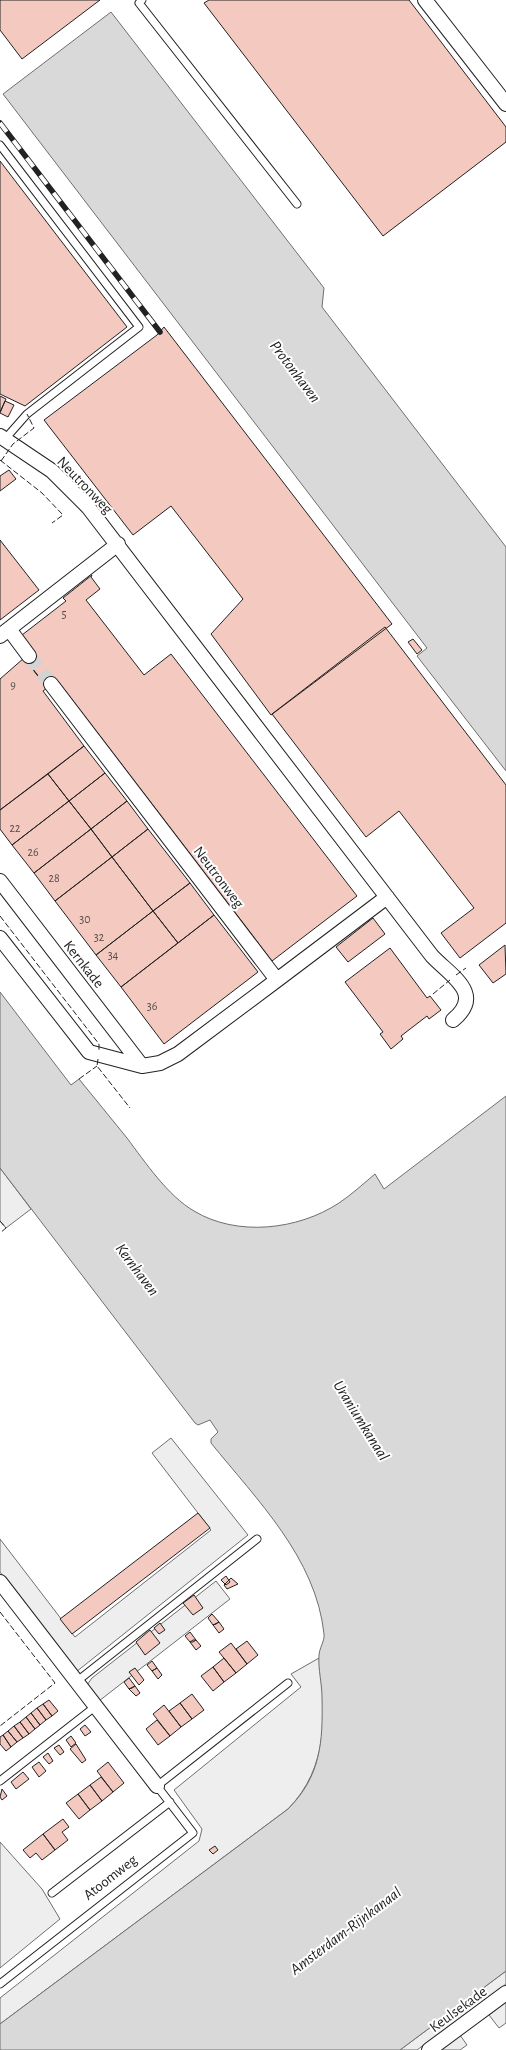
<svg xmlns="http://www.w3.org/2000/svg" width="506" height="2050" font-family="'Alegreya Sans',sans-serif">
<style>
.green{fill:#eee;stroke:#6f6f6f}
.parking{fill:#ededed;stroke:#6f6f6f}
.water{fill:#d9d9d9;stroke:#6f6f6f}
.building{fill:#f3c9c0;stroke:#222}
.lines{fill:none;stroke-linecap:round;stroke-linejoin:round}
.minor-tunnel{stroke:#d3d3d3;stroke-width:14;stroke-dasharray:14 7;stroke-linecap:butt}
.service-casing{stroke:#222;stroke-width:9}
.minor-casing{stroke:#222;stroke-width:16}
.service{stroke:#fff;stroke-width:7}
.minor{stroke:#fff;stroke-width:14}
.rail-casing{stroke:#222;stroke-width:5.5}
.rail{stroke:#fff;stroke-width:4;stroke-dasharray:11;stroke-linecap:butt}
.fence{stroke:#222;stroke-width:1;stroke-dasharray:6 2.5;stroke-linecap:butt}
.labels{text-anchor:middle;stroke-width:4;stroke-linejoin:round;paint-order:stroke}
.number-label{font-size:12px;fill:#564c4a}
.street-label{font-size:15px;fill:#222;stroke:#fff}
.water-label{font-size:16px;font-style:italic;fill:#222;stroke:#fff}
</style>
<rect width="100%" height="100%" fill="#fff"/>
<path class="green" d="M0,1168L31,1209L6,1228L0,1221Z
M171,1438L248,1535L76,1672L0,1572V1539L75,1637L211,1530L152,1453Z
M216,1581L230,1599L99,1701L87,1685L92,1678Z
M319,1658C326,1713 329,1767 288,1809L0,2024V1998L199,1841L202,1829L174,1790L301,1687L291,1674Z
M0,1842L42,1889L60,1919L0,1968Z
M506,1971V1984L417,2050H400Z
M506,2002V2023L499,2028L489,2015Z"/>
<path class="parking" d="M460,2035L467,2045L460,2050H440Z"/>
<path class="water" d="M111,12L324,288L322,307L506,547V771L417,656L427,648L3,94Z
M0,992L71,1085L79,1079C95,1099 111,1118 127,1138C145,1162 168,1196 194,1211C237,1237 298,1230 339,1203C351,1195 363,1184 375,1174L384,1189L506,1096V1971L400,2050H0V2024L288,1809C321,1776 323,1742 322,1697C322,1684 318,1669 319,1656C319,1648 325,1641 324,1634C316,1558 257,1500 211,1443V1439L218,1432L210,1420L198,1425L195,1423L0,1168Z"/>
<path class="building" d="M0,0H100L22,59L0,30Z
M209,0H409L506,127V142L383,236L204,3Z
M0,161L127,327L25,406L0,394Z
M164,327L392,624L271,715L211,634L243,599L171,506L133,535L44,420L157,335Z
M0,396L6,399L0,412Z
M5,401L14,405L8,417L0,413Z
M9,470L16,479L0,491V476Z
M0,540L39,590L0,620Z
M92,575L91,577L100,589L86,600L144,675L171,654L357,896L272,961L57,680L47,687L25,659L35,652L22,635L66,601L63,598Z
M385,627L506,785V923L460,958L441,933L474,908L399,811L366,837L272,714Z
M413,639L422,650L417,654L408,642Z
M24,658L47,688L43,691L84,746L0,810V679Z
M84,746L105,773L69,801L48,774Z
M105,773L127,801L91,829L69,801Z
M48,774L69,801L12,845L0,829V810Z
M69,801L91,829L34,873L12,845Z
M127,801L148,829L112,857L91,829Z
M91,829L112,857L55,901L34,873Z
M148,829L190,883L153,911L112,857Z
M112,857L153,911L96,955L55,901Z
M190,883L214,915L178,943L153,911Z
M153,911L178,943L121,987L96,955Z
M214,915L258,972L164,1044L121,987Z
M373,918L385,934L348,962L336,947Z
M505,945L506,974L493,983L479,965Z
M390,948L427,998L430,996L441,1010L429,1019L427,1016L401,1036L403,1039L391,1049L380,1034L383,1032L345,982Z
M198,1513L210,1528L72,1634L60,1619Z
M226,1576L230,1582L226,1585L221,1580Z
M231,1578L238,1584L227,1589L224,1585Z
M194,1595L203,1608L193,1615L183,1603Z
M212,1614L219,1622L216,1624L213,1625L208,1618Z
M219,1622L224,1629L219,1633L213,1625Z
M160,1623L165,1630L159,1634L154,1628Z
M150,1630L160,1643L145,1655L136,1642Z
M190,1632L196,1640L193,1642H190L185,1636Z
M193,1640H196L201,1646L196,1650L190,1642Z
M247,1641L258,1655L247,1664L236,1649Z
M231,1643L247,1664L236,1673L219,1652Z
M224,1658L236,1673L224,1682L213,1667Z
M152,1661L157,1668L152,1671L147,1665Z
M213,1667L224,1682L213,1691L201,1676Z
M135,1668L144,1680L139,1685L129,1672Z
M157,1668L162,1675L158,1679L152,1671Z
M129,1678L135,1686L132,1688L129,1689L124,1682Z
M135,1686L140,1693L136,1696L129,1689Z
M192,1694L204,1710L192,1719L180,1703Z
M49,1700L58,1711L52,1716L43,1704Z
M180,1703L192,1719L181,1727L169,1711Z
M43,1704L52,1716L46,1720L37,1708Z
M164,1705L181,1727L170,1736L153,1714Z
M37,1708L46,1720L40,1725L31,1713Z
M31,1713L40,1725L35,1729L26,1717Z
M26,1717L35,1729L29,1734L20,1722Z
M157,1720L170,1736L158,1745L146,1729Z
M20,1722L29,1734L23,1738L14,1726Z
M85,1725L91,1732L85,1736L80,1729Z
M14,1726L23,1738L17,1742L8,1731Z
M8,1731L17,1742L11,1747L3,1735Z
M3,1735L11,1747L6,1751L0,1744V1737Z
M71,1736L76,1743L71,1747L66,1740Z
M76,1744L86,1760L82,1763L70,1749Z
M59,1745L64,1752L60,1755L54,1748Z
M48,1753L53,1761L49,1764L43,1757Z
M39,1762L46,1771L39,1777L32,1767Z
M108,1762L124,1783L113,1792L97,1771Z
M23,1772L29,1779L16,1789L11,1782Z
M101,1777L113,1792L102,1801L90,1785Z
M90,1785L102,1801L90,1810L78,1794Z
M2,1789L7,1796L2,1800L0,1797Z
M78,1794L90,1810L79,1819L66,1803Z
M63,1819L69,1827L62,1832L68,1840L55,1850L43,1834Z
M43,1834L55,1850L42,1860L36,1853L30,1858L23,1850Z
M215,1846L218,1850L213,1854L209,1850Z"/>
<g class="lines">
<path class="minor-tunnel" d="M29,656L51,684"/>
<defs>
<path id="service" d="M142,0L139,3L297,204
M0,145L139,327L27,414L5,439
M76,1682L257,1539
M0,1781L96,1706
M52,1893L170,1802
M0,1984L193,1833L157,1786L288,1683"/>
<path id="minor" d="M425,0L506,104
M0,436L52,471L88,507L432,956C451,976 485,994 453,1020
M9,629L29,656
M0,636L118,544
M51,684L277,980L387,897
M0,881L142,1066L160,1063L178,1054L277,980
M0,938L89,1052L142,1066
M0,1582L157,1786
M429,2050L506,1993"/>
</defs>
<use href="#service" class="service-casing"/>
<use href="#minor" class="minor-casing"/>
<use href="#service" class="service"/>
<use href="#minor" class="minor"/>
<defs>
<path id="rail" d="M0,123L160,332"/>
</defs>
<use href="#rail" class="rail-casing"/>
<use href="#rail" class="rail"/>
<path class="fence" d="M0,460L42,493L63,515L52,523
M1,461L13,444L34,428L27,414
M0,916L99,1044V1052
M456,975L466,968
M433,994L450,980
M98,1059L97,1066L130,1108
M79,1079L97,1066
M0,1221L6,1228L0,1233
M0,1612L55,1683L0,1726"/>
</g>
<g class="labels">
<g class="number-label">
<text x="64" y="618">5</text>
<text x="13" y="689">9</text>
<text x="15" y="832">22</text>
<text x="33" y="856">26</text>
<text x="54" y="882">28</text>
<text x="85" y="923">30</text>
<text x="99" y="941">32</text>
<text x="113" y="959">34</text>
<text x="152" y="1010">36</text>
</g>
<g class="street-label">
<text transform="translate(85 485) rotate(46)" y="5">Neutronweg</text>
<text transform="translate(219 877) rotate(53)" y="5">Neutronweg</text>
<text transform="translate(84 964) rotate(52)" y="5">Kernkade</text>
<text transform="translate(110 1877) rotate(-38)" y="5">Atoomweg</text>
<text transform="translate(458 2009) rotate(-36)" y="5">Keulsekade</text>
</g>
<g class="water-label">
<text transform="translate(296 371) rotate(53)" y="6">Protonhaven</text>
<text transform="translate(138 1269) rotate(53)" y="6">Kernhaven</text>
<text transform="translate(362 1420) rotate(58)" y="6">Uraniumkanaal</text>
<text transform="translate(345 1930) rotate(-37)" y="6">Amsterdam-Rijnkanaal</text>
</g>
</g>
</svg>
